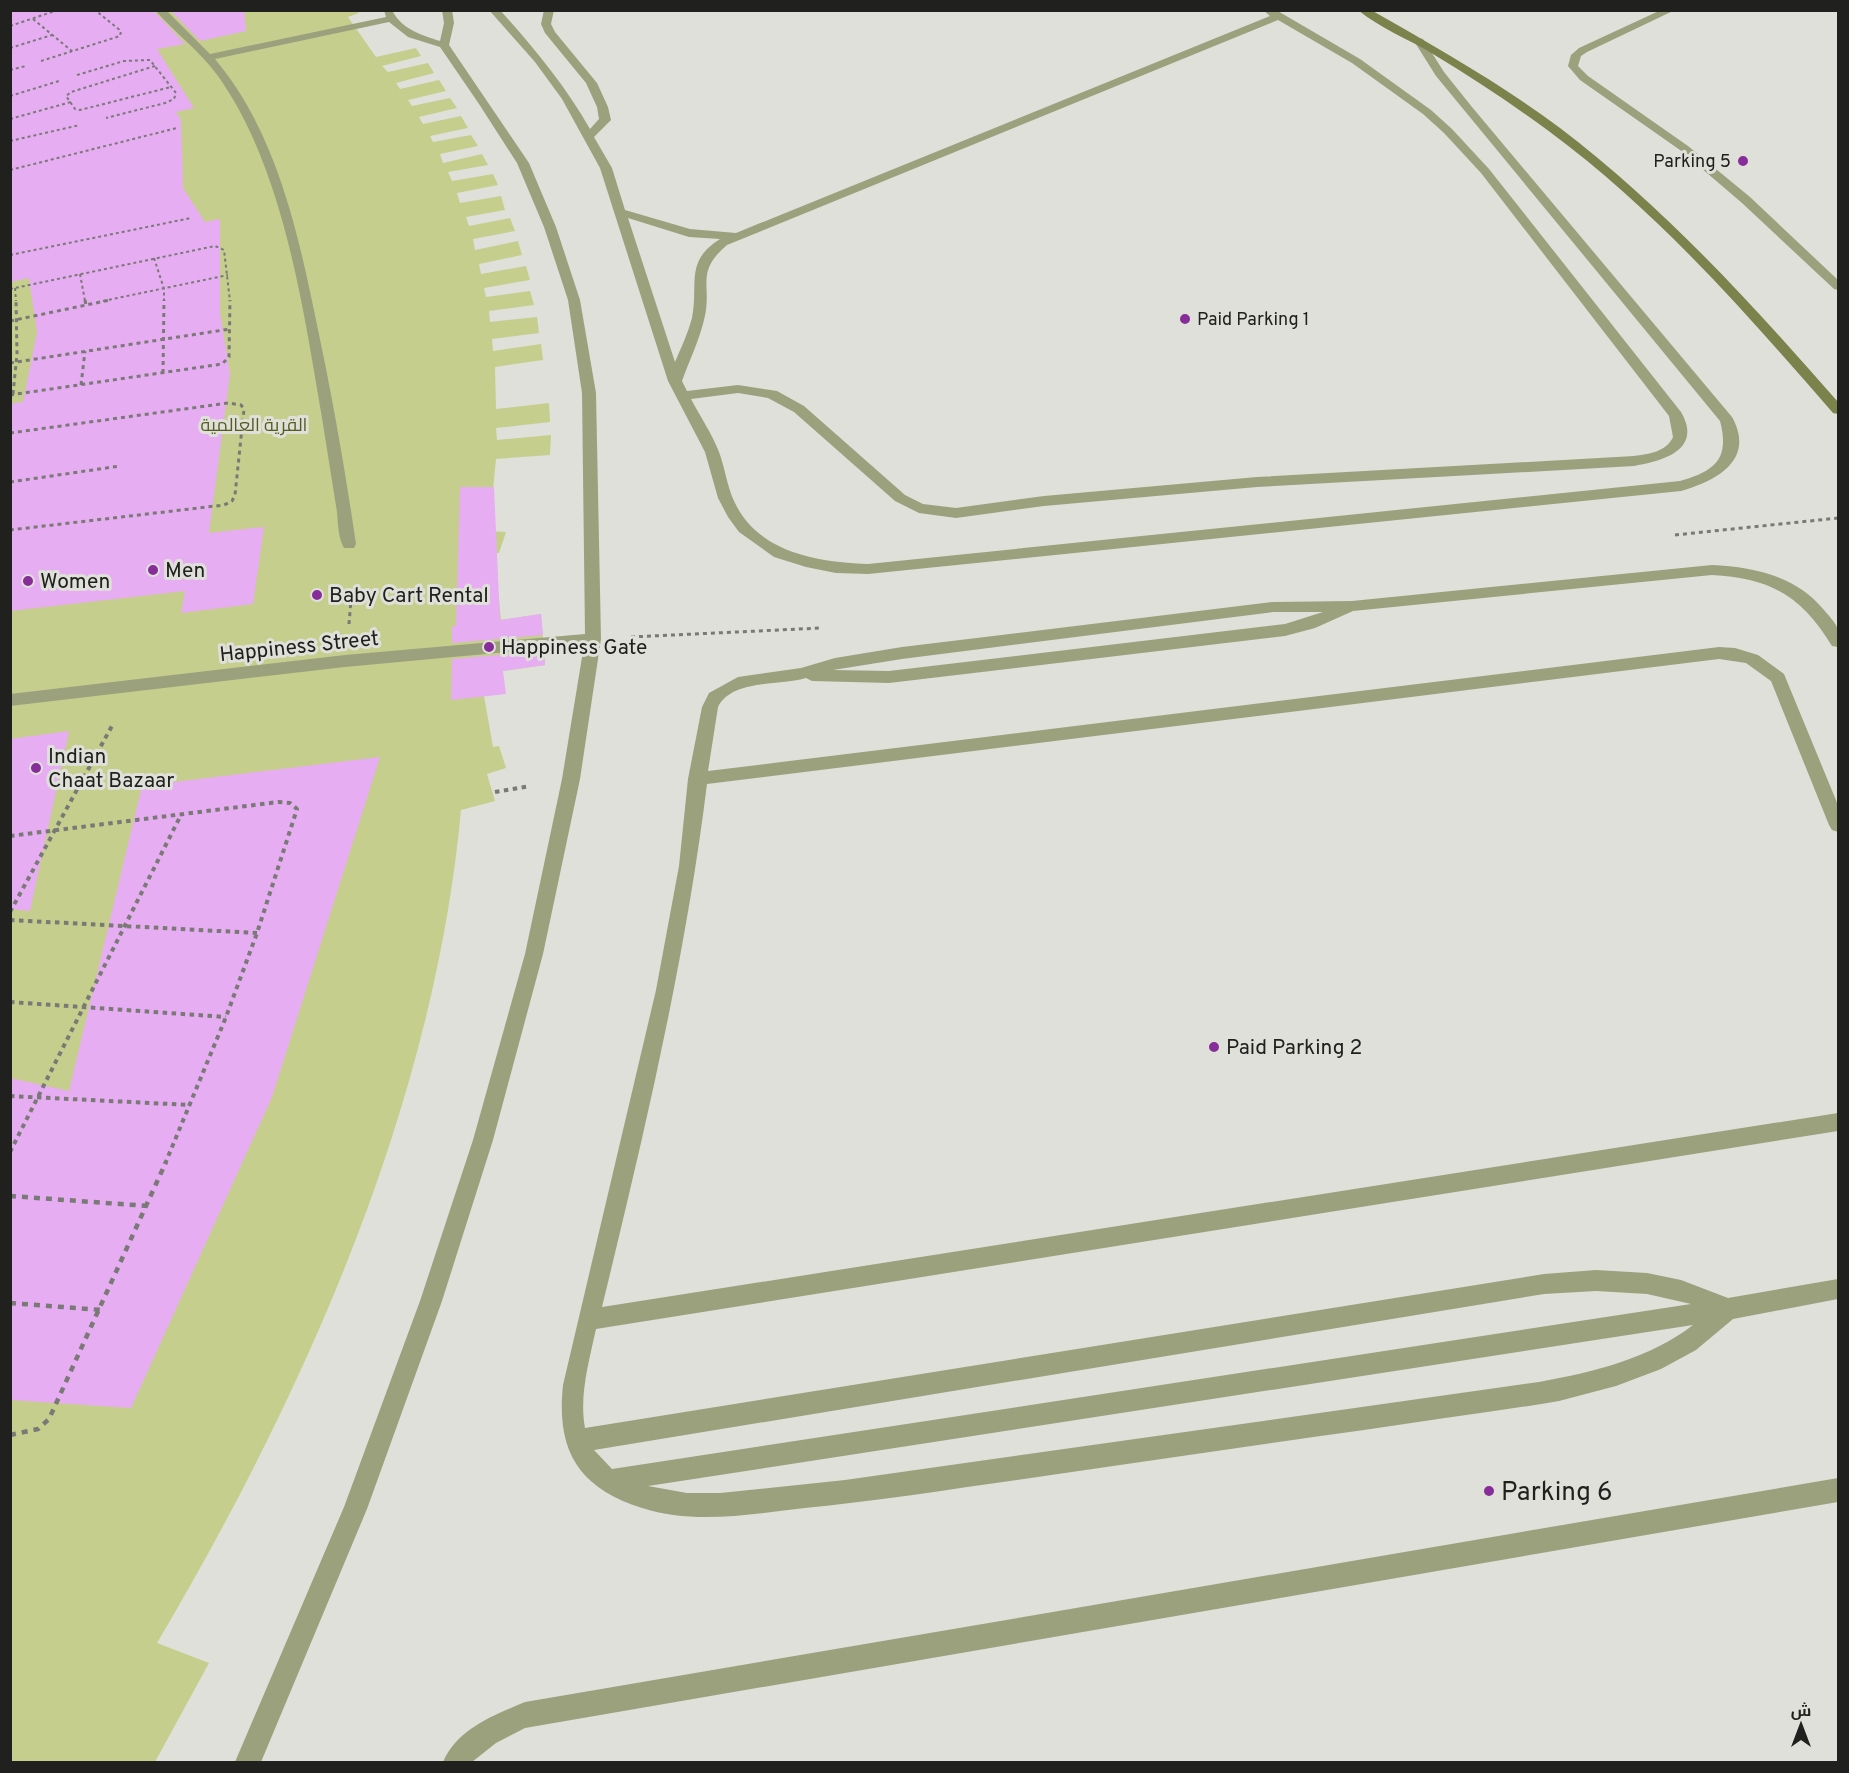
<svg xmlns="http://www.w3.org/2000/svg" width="1849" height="1773" font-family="Overpass,Cairo,sans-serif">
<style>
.green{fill:#c6ce8d}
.building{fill:#e6adf2}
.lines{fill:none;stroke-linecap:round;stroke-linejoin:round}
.path-far3{stroke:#797a75;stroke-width:2;stroke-dasharray:3 3;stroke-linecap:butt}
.path-far2{stroke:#797a75;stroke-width:3;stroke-dasharray:4 4;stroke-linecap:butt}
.path-far1{stroke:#797a75;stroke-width:4;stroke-dasharray:4.5 4.5;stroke-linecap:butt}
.path{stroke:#797a75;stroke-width:4.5;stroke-dasharray:6 6;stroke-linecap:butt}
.lane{fill:#9ca17d;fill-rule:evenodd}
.secondary{fill:#7c824c;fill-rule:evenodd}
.poi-dot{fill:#872d99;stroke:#dfe0d9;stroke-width:2}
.labels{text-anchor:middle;stroke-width:6;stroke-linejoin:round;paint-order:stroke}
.far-poi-label{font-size:18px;fill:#20201e;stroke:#dfe0d9;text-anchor:end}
.far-park-label{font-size:18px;fill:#565c1d;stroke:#dfe0d9}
.poi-label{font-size:21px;fill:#20201e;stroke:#dfe0d9;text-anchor:start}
.street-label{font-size:21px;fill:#20201e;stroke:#dfe0d9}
.near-poi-label{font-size:26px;fill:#20201e;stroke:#dfe0d9;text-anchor:start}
</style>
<rect width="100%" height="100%" fill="#dfe0d9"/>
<path class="green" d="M11,11H356L359,13L348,17L376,57L416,48L421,56L382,66L388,72L428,63L434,73L396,83L400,89L439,80L446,91L408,100L412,106L450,98L457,108L419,117L423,124L461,116L468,128L430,136L433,142L471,135L478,146L440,154L443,163L482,154L488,165L448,172L452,181L493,174L498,185L457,193L460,203L501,196L505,210L466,217L469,226L510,218L515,231L473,239L475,250L518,241L522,255L479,264L481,274L526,266L530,280L484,288L486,297L530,291L534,305L489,311L490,322L537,317L539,333L492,339L493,351L541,344L543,360L495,367L496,409L549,403L550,422L496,428L497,440L551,435L550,455L496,459L489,531L506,532L499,553H494L481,602L499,600L501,620L541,614L545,665L503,671L484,696L493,747L499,746L506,768L487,774L495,801L461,810C434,1104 306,1391 157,1643L209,1663L155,1762H11Z"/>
<path class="building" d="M10,10H153L185,44L157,49L194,108L176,112L181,120L183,188L205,222L220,219V313L230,374L209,533L264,527L253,604L181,613L185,591L10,611V404L23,402L37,332L29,278L10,282Z
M170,10H244L246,31L200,41Z
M460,487H494L500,620L541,614L543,635L452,643V626H456Z
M544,651L545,665L503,671L506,694L451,700L452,659Z
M69,731L30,911L10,909V739Z
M380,757L272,1097L131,1408L10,1400V1078L69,1091L142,786Z"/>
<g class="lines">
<path class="path-far3" d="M33,19L73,52
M10,26L58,10
M10,48L52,35
M41,61L120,36L121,31L95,10
M155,66L71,92L66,96L75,109L80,110L171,87
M10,70L26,66
M77,75L124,61L150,60L176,93L174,99L165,103L106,118
M10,96L59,81
M10,119L71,102
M10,141L80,125
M10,170L177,128
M10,255L191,218
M154,258L164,289V301
M80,274L85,301
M15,288L16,301
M10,289L215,246L224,250L230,301
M103,301L228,275"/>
<path class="path-far2" d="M85,300L86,305
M10,321L110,300
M10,363L230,329
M163,373L164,300
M81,385L85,351
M13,394L17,354L16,300
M10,395L222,364L229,357L230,300
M10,433L228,403L241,405L244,409L235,495L232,501L224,505L10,530
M10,482L120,466
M1675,535L1838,518
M349,624L351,600
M631,637L821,628"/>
<path class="path-far1" d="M495,792L530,786
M10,836L278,802L290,803L297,809L257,933L226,1017L165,1164
M10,912L113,724
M10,920L257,933
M10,1002L226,1017
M10,1096L190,1105
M10,1152L181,815"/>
<path class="path" d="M10,1196L148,1206
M10,1303L102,1310
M10,1435L38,1429L49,1419L166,1162"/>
<path class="lane" d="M155,10H166L210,54L386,17L384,10H395L393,12C403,30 422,35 440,41L444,23L442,10H452L454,23L449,45L529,163L556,227L580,300L596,393L601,639L580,779L543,954L493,1140L442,1301L367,1509L261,1762H235L344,1507L420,1301L473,1140L525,954L562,779L584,645L345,667L10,706V694L345,655L585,634L582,393L568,300L544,227L517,163L479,104L440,47L408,37L389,22L215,59C276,132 297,228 316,320C332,394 345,469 356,544L354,548H344C338,538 338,523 337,512C332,481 327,449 322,418C303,308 284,169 218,76C200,51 175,33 155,10Z
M489,10H500C534,48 565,85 590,129L599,119L597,107L586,83L545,33L541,24L544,10H554L551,24L555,32L597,83L608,107L611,120L594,137L612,168L625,210L690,229L736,233L1270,16L1263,10H1276L1360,59L1431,110L1452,129L1489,169L1681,412C1703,450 1663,461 1634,466L1257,487L1044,506L956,518L919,513L895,501L794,412L768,398L738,393L691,399C700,416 712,434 719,452C725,468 727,486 734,501C758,553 817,562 868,564L1680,481C1715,471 1730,459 1720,421L1436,76L1414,41L1419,38L1423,39L1444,72L1472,107L1732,417C1756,460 1716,481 1681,491L868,574L836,573L806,567L774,557L739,532L728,517L718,498L705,452L668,381L600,168L562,99L535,62ZM1278,20L1352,63L1423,114L1444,133L1481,173L1669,416L1673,437C1666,452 1649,454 1634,456L1257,477L1044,496L956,508L923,504L905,495L804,406L777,391L738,385L687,391L682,381C689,361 699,341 704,320C713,285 694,273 727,245ZM628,218L689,237L720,239C684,262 699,283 692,318C688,333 681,348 675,362Z
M1661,10H1675L1587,52L1581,56L1578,66L1588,76L1688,146L1750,197L1838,280V290L1834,289L1742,203L1680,150L1580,80L1568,66L1571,55L1579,48Z
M1712,565C1754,567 1796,576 1824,610C1829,616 1835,622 1838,629C1840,634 1838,642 1838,647L1832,646C1801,596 1771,578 1712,575L1353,611L1315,628L1285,636L889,683L812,681L806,678C780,686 732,679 718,707L708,771L1719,647L1735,648L1758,655L1784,674L1838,805V832L1832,830L1829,825L1771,681L1746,663L1719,659L707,784C685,962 644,1134 602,1307L1838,1113V1131L596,1329C589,1361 579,1396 585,1428L1544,1274L1596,1270L1647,1273L1681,1280L1728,1298L1838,1279V1299L1733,1319L1696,1350L1661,1369L1616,1386L1559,1401C1494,1412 1429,1420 1364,1430C1248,1446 1132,1463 1017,1480C946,1490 876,1501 805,1508C751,1514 694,1525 642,1508C578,1488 556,1450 563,1385L656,990L679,866L688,779L702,707L709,693L738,677L801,668L835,658L902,647L1273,602L1352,601ZM1273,612H1323L1285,624L889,671L833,670L902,659ZM1596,1291L1647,1294L1691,1304L612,1469L594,1450L1544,1294ZM1693,1325C1649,1359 1593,1372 1539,1382L845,1480L720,1493H687L648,1486Z
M1838,1478V1502L525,1728L496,1743L472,1762H443C457,1729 494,1715 525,1702Z"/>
<path class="secondary" d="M1358,10H1371C1436,47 1501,84 1560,128C1664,207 1753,305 1838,402V414L1833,413C1746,313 1657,211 1550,132C1512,104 1473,78 1433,54C1410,40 1378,27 1358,10Z"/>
</g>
<g class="poi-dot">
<circle cx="1743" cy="161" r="6"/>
<circle cx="1185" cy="319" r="6"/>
<circle cx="153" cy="570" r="6"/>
<circle cx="28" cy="581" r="6"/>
<circle cx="317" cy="595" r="6"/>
<circle cx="489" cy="647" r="6"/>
<circle cx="36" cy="768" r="6"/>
<circle cx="1214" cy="1047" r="6"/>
<circle cx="1489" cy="1491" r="6"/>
</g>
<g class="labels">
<g class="far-poi-label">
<text x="1731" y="167">Parking 5</text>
<text x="1197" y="325" text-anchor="start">Paid Parking 1</text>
</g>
<g class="far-park-label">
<text x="254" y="431">القرية العالمية</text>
</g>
<g class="poi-label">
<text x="165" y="577">Men</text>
<text x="40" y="588">Women</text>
<text x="329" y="602">Baby Cart Rental</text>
<text x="501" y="654">Happiness Gate</text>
<text x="48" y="763">Indian<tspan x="48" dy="24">Chaat Bazaar</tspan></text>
<text x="1226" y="1054">Paid Parking 2</text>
</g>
<g class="street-label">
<text transform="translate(299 646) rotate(-6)" y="7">Happiness Street</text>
</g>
<g class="near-poi-label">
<text x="1501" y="1500">Parking 6</text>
</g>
</g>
<rect width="1849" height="1773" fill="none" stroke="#20201e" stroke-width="24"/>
<g transform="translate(1801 1725)" stroke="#dfe0d9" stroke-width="4.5" paint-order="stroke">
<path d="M0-4.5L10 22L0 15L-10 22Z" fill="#20201e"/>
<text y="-9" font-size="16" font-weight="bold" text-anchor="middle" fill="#20201e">ش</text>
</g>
</svg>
